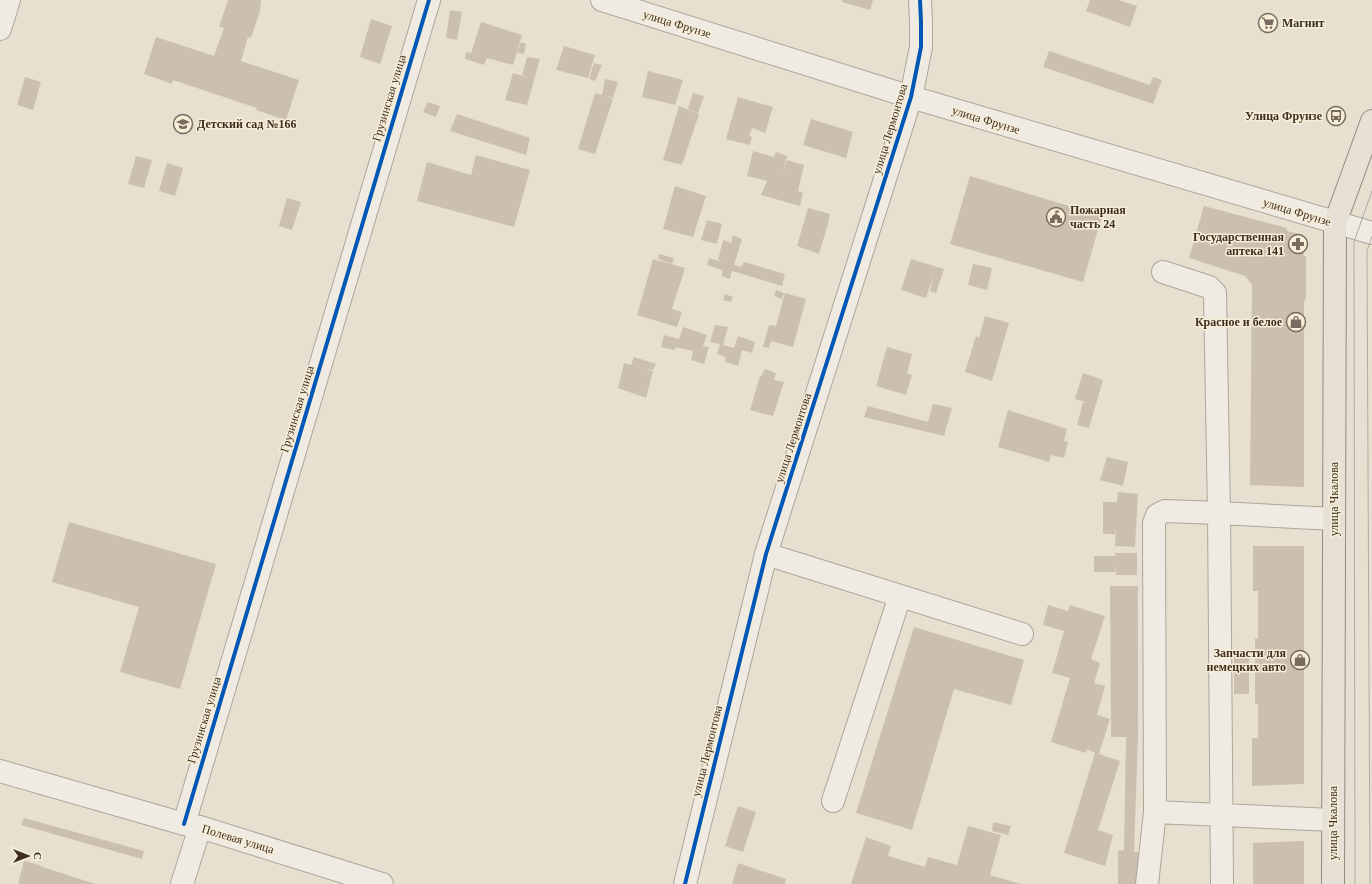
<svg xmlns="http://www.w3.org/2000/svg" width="1372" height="884" font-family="'Times New Roman',serif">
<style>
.building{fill:#cbbfb2}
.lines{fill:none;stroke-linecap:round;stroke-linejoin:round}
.minor-casing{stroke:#ada599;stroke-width:24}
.major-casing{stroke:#928b80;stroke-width:24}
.minor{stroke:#efebe3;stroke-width:22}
.major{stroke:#e6e1d4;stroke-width:22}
.tram{stroke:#afaaa2;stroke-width:1}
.cycleway-casing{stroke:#f7eed8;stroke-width:6}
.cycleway{stroke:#0057b8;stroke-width:4}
.labels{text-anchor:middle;stroke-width:3;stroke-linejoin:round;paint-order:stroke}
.poi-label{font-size:12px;font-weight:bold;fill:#3d2e20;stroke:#f7eed8;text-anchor:end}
.street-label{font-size:12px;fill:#3d2e20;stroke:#f7eed8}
</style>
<rect width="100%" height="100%" fill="#e7e0d1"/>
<path class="building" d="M228,0H261L260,11L251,38L248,37L241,61L299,80L286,120L256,110L257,108L173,80L172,84L144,74L156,37L214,56L224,28L219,27Z
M842,0H873L870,10L842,2Z
M1090,0H1119L1137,6L1130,27L1086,11Z
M450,10L462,12L457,40L446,38Z
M371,19L392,26L380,64L360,57Z
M481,22L522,35L513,65L487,58L484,65L465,59L466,52L471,53Z
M521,42L526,44L524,54L517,53Z
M564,46L595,55L588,78L556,70Z
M1049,51L1150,85L1153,77L1162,80L1153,104L1043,67Z
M527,57L540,59L527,105L505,100L513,73L530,78L522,75Z
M594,63L602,65L595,81L589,79Z
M648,71L683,80L675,105L642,97Z
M25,77L41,82L33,110L17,105Z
M605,79L618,82L613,98L604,95L613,99L595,154L578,149L595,93L602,95Z
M693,93L704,96L698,113L688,109Z
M738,97L773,107L765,133L752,128L749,136L752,137L750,145L726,139Z
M428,102L440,106L436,117L423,112Z
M679,106L699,114L682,165L663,160Z
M457,114L530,138L526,155L450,131Z
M811,119L853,132L846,158L803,145Z
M753,151L774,157L776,152L787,156L783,174L787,160L804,165L798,191L803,193L800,206L761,195L767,181L747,176Z
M476,155L530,170L514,227L417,201L427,162L471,175Z
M136,156L152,160L144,188L128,184Z
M167,163L183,168L175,196L159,191Z
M970,176L1102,216L1083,282L950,244Z
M675,186L706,196L693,237L663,229Z
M287,198L301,202L292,230L279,226Z
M1204,206L1287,228V231L1300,234L1304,244V256H1306V300L1304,301V487L1250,485L1252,285L1245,276L1189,258Z
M808,208L830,214L828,224L819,254L797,246Z
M707,220L722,224L717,244L701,240Z
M733,235L742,239L734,265L741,267L744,262L785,274L782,286L732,271L730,279L722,276V270L707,265L709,258L726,263L718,260L723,240L731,243Z
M659,254L674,258L672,264L658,259Z
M653,259L685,268L672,309L682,312L677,327L637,315Z
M911,259L944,269L936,293L930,291L934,274L926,298L901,290Z
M973,264L992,268L987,290L968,285Z
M776,290L784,293L782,299L774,296Z
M785,293L806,299L793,347L771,341L769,348L763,347L769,325L776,326Z
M725,294L733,297L731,302L723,300Z
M985,316L1009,323L992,381L965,372L976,336L979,338Z
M715,325L728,327L723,345L734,348L738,336L755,342L752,353L742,350L738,366L725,362L726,357L717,354L720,344L710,342Z
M683,327L707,335L703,346L709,347L704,364L691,360L693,351L675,347V350L661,347L664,335L679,339Z
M887,347L912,354L907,373L912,375L906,395L876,386Z
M634,357L656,364L653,370L645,369L653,371L646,398L618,388L624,363L631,365Z
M765,369L776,373L774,380L784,382L773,416L750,410L760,376H761Z
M1083,373L1103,380L1089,428L1077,425L1083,402L1089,403L1075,399Z
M933,404L952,408L944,436L864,417L868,406L928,422Z
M1008,410L1067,429L1064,441L1068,442L1064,458L1051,455L1049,462L998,447Z
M1107,457L1128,462L1123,486L1100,480Z
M1118,492L1138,494L1135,547L1115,546L1116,527L1115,534H1103V502H1117Z
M69,522L216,564L180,689L120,672L139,607L52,582Z
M1253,546H1304V784L1252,786V738H1258V704H1255V638L1258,639V591H1253Z
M1115,553H1137V575H1116L1115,564V572H1094V556H1115Z
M1110,586H1138V737L1134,852H1138V884H1118V851L1124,850L1126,737H1111Z
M1048,605L1068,611L1070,605L1105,616L1091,659L1100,663L1094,683L1105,686L1097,715L1110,719L1099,754L1120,761L1098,830L1113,835L1105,866L1064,853L1095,753L1087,749L1086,753L1051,742L1070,678L1052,673L1064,631L1043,625Z
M914,627L1024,660L1011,705L954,689L912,830L856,813Z
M1234,650H1249V694H1234Z
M738,806L756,812L743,852L725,846Z
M24,818L144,851L142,859L21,825Z
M993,822L1011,826L1008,835L992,831Z
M968,826L1001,835L990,875L1021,884H851L866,837L891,846L888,856L925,867L928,857L957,865Z
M1304,841V884H1253V843Z
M24,861L40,865V866L95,884H18Z
M738,863L786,879L785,884H732Z"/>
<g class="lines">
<defs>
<path id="minor" d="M602,0L911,97L1372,233
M0,29L9,0
M1163,272L1209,287L1215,293L1219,513L1334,519
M766,554L1022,634
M0,771L184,824L200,827L382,884
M833,801L900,596
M1155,812L1333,820
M184,824L429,0
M182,884L200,827
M685,884L766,554L911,97L921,47V22L920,0
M1147,884L1155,812L1154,523L1157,515L1165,511L1219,513L1222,884"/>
<path id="major" d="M1333,884L1335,223L1372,121"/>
</defs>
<use href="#minor" class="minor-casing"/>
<use href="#major" class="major-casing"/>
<use href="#minor" class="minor"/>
<use href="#major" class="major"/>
<path class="tram" d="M1355,884L1354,242L1372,191
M1370,884L1367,251L1372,236"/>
<defs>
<path id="cycleway" d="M184,824L429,0
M685,884L766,554L911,97L921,47V22L920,0"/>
</defs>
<use href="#cycleway" class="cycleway-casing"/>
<use href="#cycleway" class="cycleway"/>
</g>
<defs>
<symbol id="supermarket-ring" viewBox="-11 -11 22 22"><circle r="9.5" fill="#f7eed8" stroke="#786c5e" stroke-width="1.5"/><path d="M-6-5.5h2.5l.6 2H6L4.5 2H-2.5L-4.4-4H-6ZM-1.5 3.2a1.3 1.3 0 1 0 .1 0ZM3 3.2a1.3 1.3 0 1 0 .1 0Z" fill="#786c5e"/></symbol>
<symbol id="bus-ring" viewBox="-11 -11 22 22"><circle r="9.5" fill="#f7eed8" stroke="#786c5e" stroke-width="1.5"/><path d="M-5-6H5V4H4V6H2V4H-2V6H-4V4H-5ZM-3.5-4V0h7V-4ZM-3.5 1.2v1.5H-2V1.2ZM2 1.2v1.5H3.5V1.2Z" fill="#786c5e"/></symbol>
<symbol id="school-ring" viewBox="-11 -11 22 22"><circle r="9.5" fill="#f7eed8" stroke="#786c5e" stroke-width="1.5"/><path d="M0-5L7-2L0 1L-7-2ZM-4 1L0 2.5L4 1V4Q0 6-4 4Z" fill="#786c5e"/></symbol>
<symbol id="civic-ring" viewBox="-11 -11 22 22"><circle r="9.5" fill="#f7eed8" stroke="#786c5e" stroke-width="1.5"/><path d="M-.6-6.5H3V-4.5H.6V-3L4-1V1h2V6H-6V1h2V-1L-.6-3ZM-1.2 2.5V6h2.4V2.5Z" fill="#786c5e"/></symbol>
<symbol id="pharmacy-ring" viewBox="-11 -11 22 22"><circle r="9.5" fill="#f7eed8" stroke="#786c5e" stroke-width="1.5"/><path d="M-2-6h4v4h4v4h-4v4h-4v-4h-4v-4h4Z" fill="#786c5e"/></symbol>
<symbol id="shop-ring" viewBox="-11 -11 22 22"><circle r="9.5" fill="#f7eed8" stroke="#786c5e" stroke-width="1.5"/><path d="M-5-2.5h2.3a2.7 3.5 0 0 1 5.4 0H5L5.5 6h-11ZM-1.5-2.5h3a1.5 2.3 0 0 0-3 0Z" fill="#786c5e"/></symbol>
</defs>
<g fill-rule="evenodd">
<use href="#supermarket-ring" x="1257" y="12" width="22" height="22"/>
<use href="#bus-ring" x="1325" y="105" width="22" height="22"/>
<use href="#school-ring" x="172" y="113" width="22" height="22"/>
<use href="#civic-ring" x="1045" y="206" width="22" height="22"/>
<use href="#pharmacy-ring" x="1287" y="233" width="22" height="22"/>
<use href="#shop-ring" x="1285" y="311" width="22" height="22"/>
<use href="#shop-ring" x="1289" y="649" width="22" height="22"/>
</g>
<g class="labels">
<g class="poi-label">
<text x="1282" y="27" text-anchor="start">Магнит</text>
<text x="1322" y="120">Улица Фрунзе</text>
<text x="197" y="128" text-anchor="start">Детский сад №166</text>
<text x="1070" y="214" text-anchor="start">Пожарная<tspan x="1070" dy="14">часть 24</tspan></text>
<text x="1284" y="241">Государственная<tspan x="1284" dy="14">аптека 141</tspan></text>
<text x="1282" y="326">Красное и белое</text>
<text x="1286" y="657">Запчасти для<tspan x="1286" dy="14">немецких авто</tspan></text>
</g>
<g class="street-label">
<text transform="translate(677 24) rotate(17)" y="4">улица Фрунзе</text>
<text transform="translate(389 98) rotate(-73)" y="4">Грузинская улица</text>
<text transform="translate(986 120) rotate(17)" y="4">улица Фрунзе</text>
<text transform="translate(890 129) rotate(-73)" y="4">улица Лермонтова</text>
<text transform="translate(1297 212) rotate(17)" y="4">улица Фрунзе</text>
<text transform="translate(297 409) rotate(-73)" y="4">Грузинская улица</text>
<text transform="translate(793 438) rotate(-72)" y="4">улица Лермонтова</text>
<text transform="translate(1334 499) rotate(-90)" y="4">улица Чкалова</text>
<text transform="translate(204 720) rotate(-73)" y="4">Грузинская улица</text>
<text transform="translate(707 751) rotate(-76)" y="4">улица Лермонтова</text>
<text transform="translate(1333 823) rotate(-90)" y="4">улица Чкалова</text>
<text transform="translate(238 839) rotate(17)" y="4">Полевая улица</text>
</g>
</g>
<g transform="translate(28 856) rotate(90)" stroke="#f7eed8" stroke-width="3" paint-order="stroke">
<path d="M0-3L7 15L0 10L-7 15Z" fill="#3d2e20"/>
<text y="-6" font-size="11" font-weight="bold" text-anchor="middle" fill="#3d2e20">С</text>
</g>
</svg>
